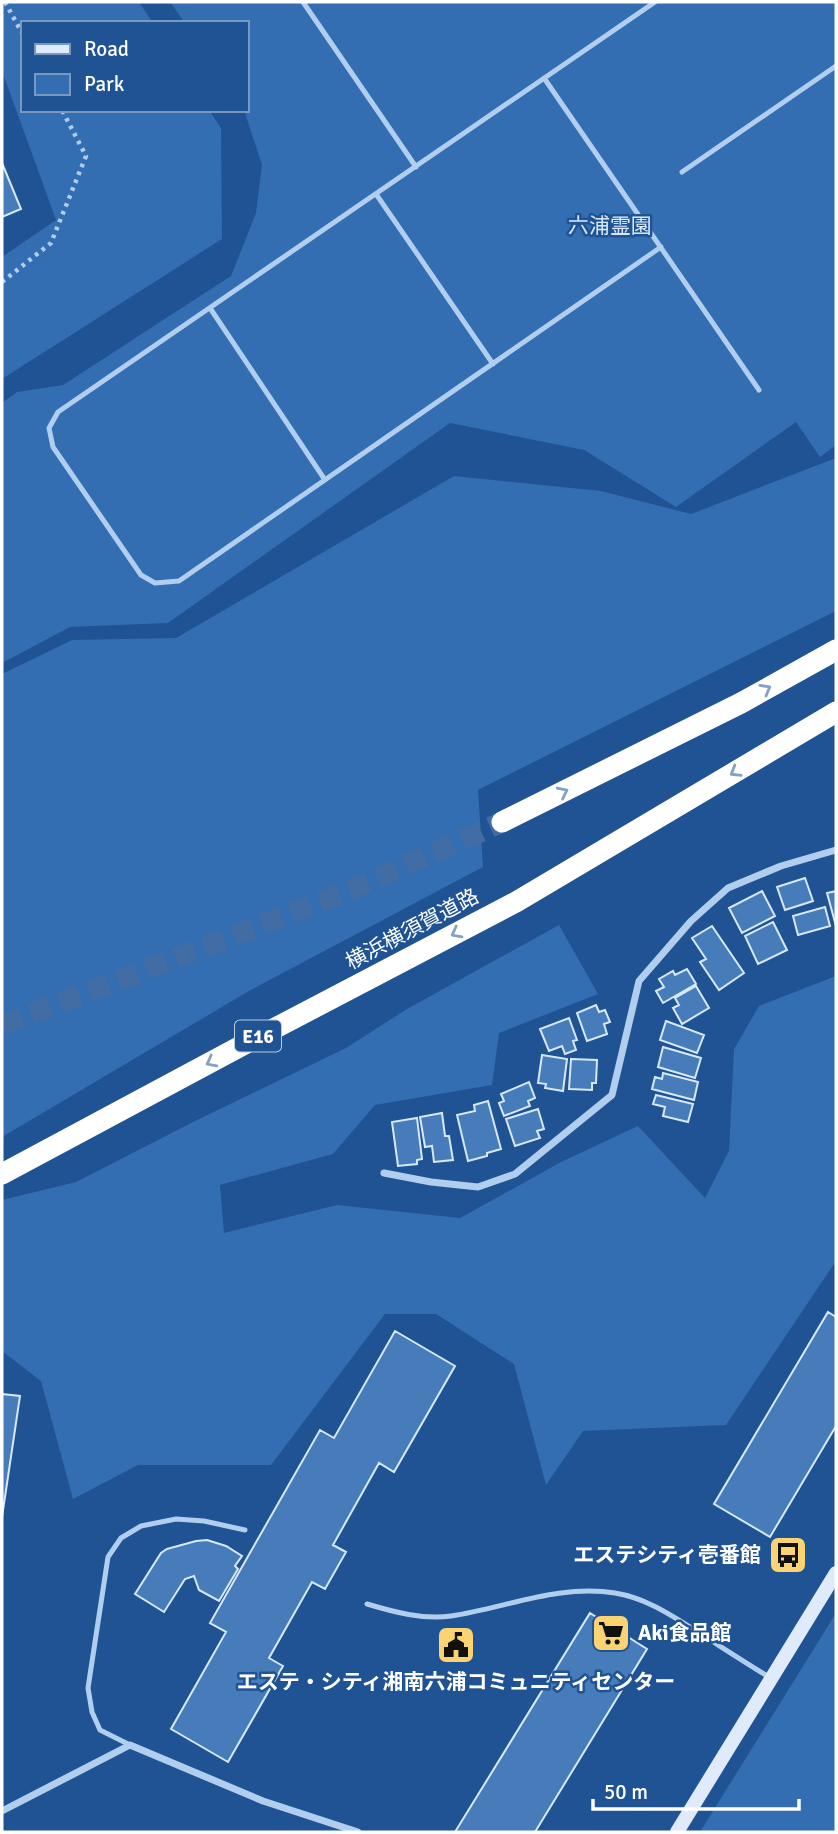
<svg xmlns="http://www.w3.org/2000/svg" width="838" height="1834" font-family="Signika,'Noto Sans JP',sans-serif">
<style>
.green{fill:#336db2}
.building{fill:#477cbb;stroke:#d8e8fa;stroke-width:2}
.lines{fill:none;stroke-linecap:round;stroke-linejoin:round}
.highway-tunnel{stroke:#416da4;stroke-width:21;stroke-dasharray:21 10;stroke-linecap:butt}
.path{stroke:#b2ceee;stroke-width:4.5;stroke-dasharray:3.5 5;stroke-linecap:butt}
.lane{stroke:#b2ceee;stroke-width:5}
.street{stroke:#b2ceee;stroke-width:7}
.secondary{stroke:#dfebfa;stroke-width:14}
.highway{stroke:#fff;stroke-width:21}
.oneway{stroke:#84a0c4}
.labels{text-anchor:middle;stroke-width:5;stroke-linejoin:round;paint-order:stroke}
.shield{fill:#1f5394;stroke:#bccbdf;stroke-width:2}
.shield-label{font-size:19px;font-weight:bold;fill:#fff}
.park-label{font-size:21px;fill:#d8e8fa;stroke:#1f5394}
.street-label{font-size:21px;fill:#fff;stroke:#1f5394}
.poi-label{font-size:21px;font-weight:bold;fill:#fff;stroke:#1f5394;text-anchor:end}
</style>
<rect width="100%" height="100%" fill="#1f5394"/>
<path class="green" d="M2,2H139L153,23H23V110H209L221,128L222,239L2,379V257L56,220L2,71Z
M170,2H836V445L820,457L796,422L676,507L584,450L450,423L168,623L70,627L2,663V403L17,392L63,385L231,276L256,213L262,165L244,110H247V23H185Z
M836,458V611L478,790L483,867L249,991L2,1137V674L72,640L176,638L454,476L601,491L691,514Z
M559,925L598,994L499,1033L492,1085L375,1105L333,1154L220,1185L224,1233L337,1205L460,1218L561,1162L638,1126L705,1198L729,1151L734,1049L759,1006L836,976V1261L726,1425L583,1431L546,1485L514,1364L436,1314H385L271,1465H138L73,1499L41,1381L2,1351V1200L76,1182L193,1122L346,1048L407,1009Z
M836,1613V1832H700Z"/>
<path class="building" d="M2,163L21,209L2,217Z
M805,878L813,901L785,910L777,887Z
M762,891L775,916L742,933L729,908Z
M836,891V926L827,893Z
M825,907L830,926L798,935L793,916Z
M773,922L787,950L758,964L745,936Z
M712,926L744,973L719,990L700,962L706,959L692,938Z
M687,969L696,984L663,1003L656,991L664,987L659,979L673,971L675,975Z
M696,986L709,1008L682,1024L673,1008L679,1005L675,998Z
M596,1005L599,1012L605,1010L610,1022L604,1024L607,1034L587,1041L577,1013Z
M569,1018L577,1040L573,1041L576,1050L565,1054L562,1046L549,1051L540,1029Z
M666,1021L704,1035L697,1053L660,1040Z
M663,1047L701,1058L695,1078L658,1067Z
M542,1055L567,1059L563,1091L545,1088L546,1084L538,1083Z
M571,1059L597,1060L596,1083H592V1090L569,1089Z
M663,1073L698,1082L694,1100L652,1089L655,1077L662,1079Z
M529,1082L535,1098L528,1101L530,1106L504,1116L499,1103L504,1101L501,1094Z
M656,1095L693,1104L688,1122L663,1116L665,1107L653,1104Z
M488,1101L501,1149L487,1153V1156L468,1161L457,1115L475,1111L474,1105Z
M538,1109L544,1129L537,1131L540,1138L515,1146L506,1119Z
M442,1113L445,1136H449L453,1160L434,1162L432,1146L425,1147L420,1117Z
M417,1118L422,1159L417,1160V1164L398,1166L392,1122Z
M828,1312L836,1317V1426L770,1537L714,1504Z
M395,1331L455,1366L394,1472L379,1463L333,1545L346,1552L325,1589L312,1582L269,1658L283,1666L228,1762L171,1729L226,1632L210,1623L320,1430L334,1438Z
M2,1394L20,1396L2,1517Z
M207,1540L226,1546L242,1556L235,1566L238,1569L219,1601L199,1590L194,1576L185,1579L164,1612L135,1594L161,1553L167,1549L196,1541Z
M590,1613L647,1649L535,1832H455Z"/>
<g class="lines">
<path class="highway-tunnel" d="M2,1025L344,893L502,822"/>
<path class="path" d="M5,2L23,35
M2,282L51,243L86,156L62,110"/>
<path class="lane" d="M303,2L416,167
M655,2L58,412L49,428L53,447L141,575L155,583L179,581L661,247
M544,78L759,390
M682,172L836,66
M376,194L493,364
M210,308L325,480
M367,1604C394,1612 423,1620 451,1616C505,1608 559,1584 615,1593C647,1598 674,1617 701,1634C723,1648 746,1663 769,1677
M130,1745L100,1730L92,1712L88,1688L108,1557L121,1538L141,1526L176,1519L204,1521L245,1530"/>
<path class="street" d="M384,1173L431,1182L478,1187L515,1174L612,1095L639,981L691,921L728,888L781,866L836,850
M2,1811L130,1745L263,1801L358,1832"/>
<path class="secondary" d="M677,1832L836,1573"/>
<path class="highway" d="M502,822L741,703L836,650
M2,1174L241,1046L516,902L836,712"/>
</g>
<defs><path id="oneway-chevron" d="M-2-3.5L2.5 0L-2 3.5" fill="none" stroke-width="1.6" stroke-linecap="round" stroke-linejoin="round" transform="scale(1.75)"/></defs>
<g class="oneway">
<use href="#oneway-chevron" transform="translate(766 689) rotate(-30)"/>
<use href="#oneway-chevron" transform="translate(735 772) rotate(149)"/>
<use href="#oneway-chevron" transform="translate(563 792) rotate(-26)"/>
<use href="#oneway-chevron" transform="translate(456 933) rotate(152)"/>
<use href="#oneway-chevron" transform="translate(211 1062) rotate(152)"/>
</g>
<defs>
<symbol id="bus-square" viewBox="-11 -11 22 22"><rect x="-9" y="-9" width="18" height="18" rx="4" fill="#fcd372" stroke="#1f5394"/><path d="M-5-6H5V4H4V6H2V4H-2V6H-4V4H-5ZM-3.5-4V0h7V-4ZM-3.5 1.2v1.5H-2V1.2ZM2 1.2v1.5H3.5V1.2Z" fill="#111"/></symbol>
<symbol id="supermarket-square" viewBox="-11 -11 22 22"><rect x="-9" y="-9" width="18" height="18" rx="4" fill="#fcd372" stroke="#1f5394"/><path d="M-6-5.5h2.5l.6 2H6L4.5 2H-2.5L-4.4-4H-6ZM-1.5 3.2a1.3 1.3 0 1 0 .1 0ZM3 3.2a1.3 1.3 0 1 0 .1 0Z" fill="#111"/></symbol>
<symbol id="civic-square" viewBox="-11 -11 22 22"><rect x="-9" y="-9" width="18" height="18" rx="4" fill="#fcd372" stroke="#1f5394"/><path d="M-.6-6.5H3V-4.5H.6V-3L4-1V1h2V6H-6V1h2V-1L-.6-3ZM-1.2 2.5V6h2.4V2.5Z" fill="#111"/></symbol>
</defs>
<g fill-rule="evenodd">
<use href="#bus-square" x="766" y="1533" width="44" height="44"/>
<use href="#supermarket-square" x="589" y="1611" width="44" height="44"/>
<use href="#civic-square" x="434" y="1623" width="44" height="44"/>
</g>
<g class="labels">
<rect class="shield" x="235" y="1020.5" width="46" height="31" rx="5"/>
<g class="shield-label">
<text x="258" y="1043">E16</text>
</g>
<g class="park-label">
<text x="610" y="233">六浦霊園</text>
</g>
<g class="street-label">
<text transform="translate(412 929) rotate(-28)" y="7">横浜横須賀道路</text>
</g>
<g class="poi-label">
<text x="761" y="1562">エステシティ壱番館</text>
<text x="638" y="1640" text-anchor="start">Aki食品館</text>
<text x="456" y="1689" text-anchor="middle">エステ・シティ湘南六浦コミュニティセンター</text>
</g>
</g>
<rect width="838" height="1834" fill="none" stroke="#ffffff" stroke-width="7"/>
<rect x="21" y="21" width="228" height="91" fill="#1f5394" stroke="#7998bf" stroke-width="2"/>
<rect x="35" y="44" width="35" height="10" fill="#dfebfa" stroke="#7998bf" stroke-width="2"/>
<text x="84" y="56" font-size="21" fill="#ffffff">Road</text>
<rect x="35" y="74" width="35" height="21" fill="#336db2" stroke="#7998bf" stroke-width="2"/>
<text x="84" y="91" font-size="21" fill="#ffffff">Park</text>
<path d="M593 1799v10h206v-10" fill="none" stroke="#ffffff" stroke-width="3.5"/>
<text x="604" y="1799" font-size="21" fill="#ffffff" stroke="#1f5394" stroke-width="5" paint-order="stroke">50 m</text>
</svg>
